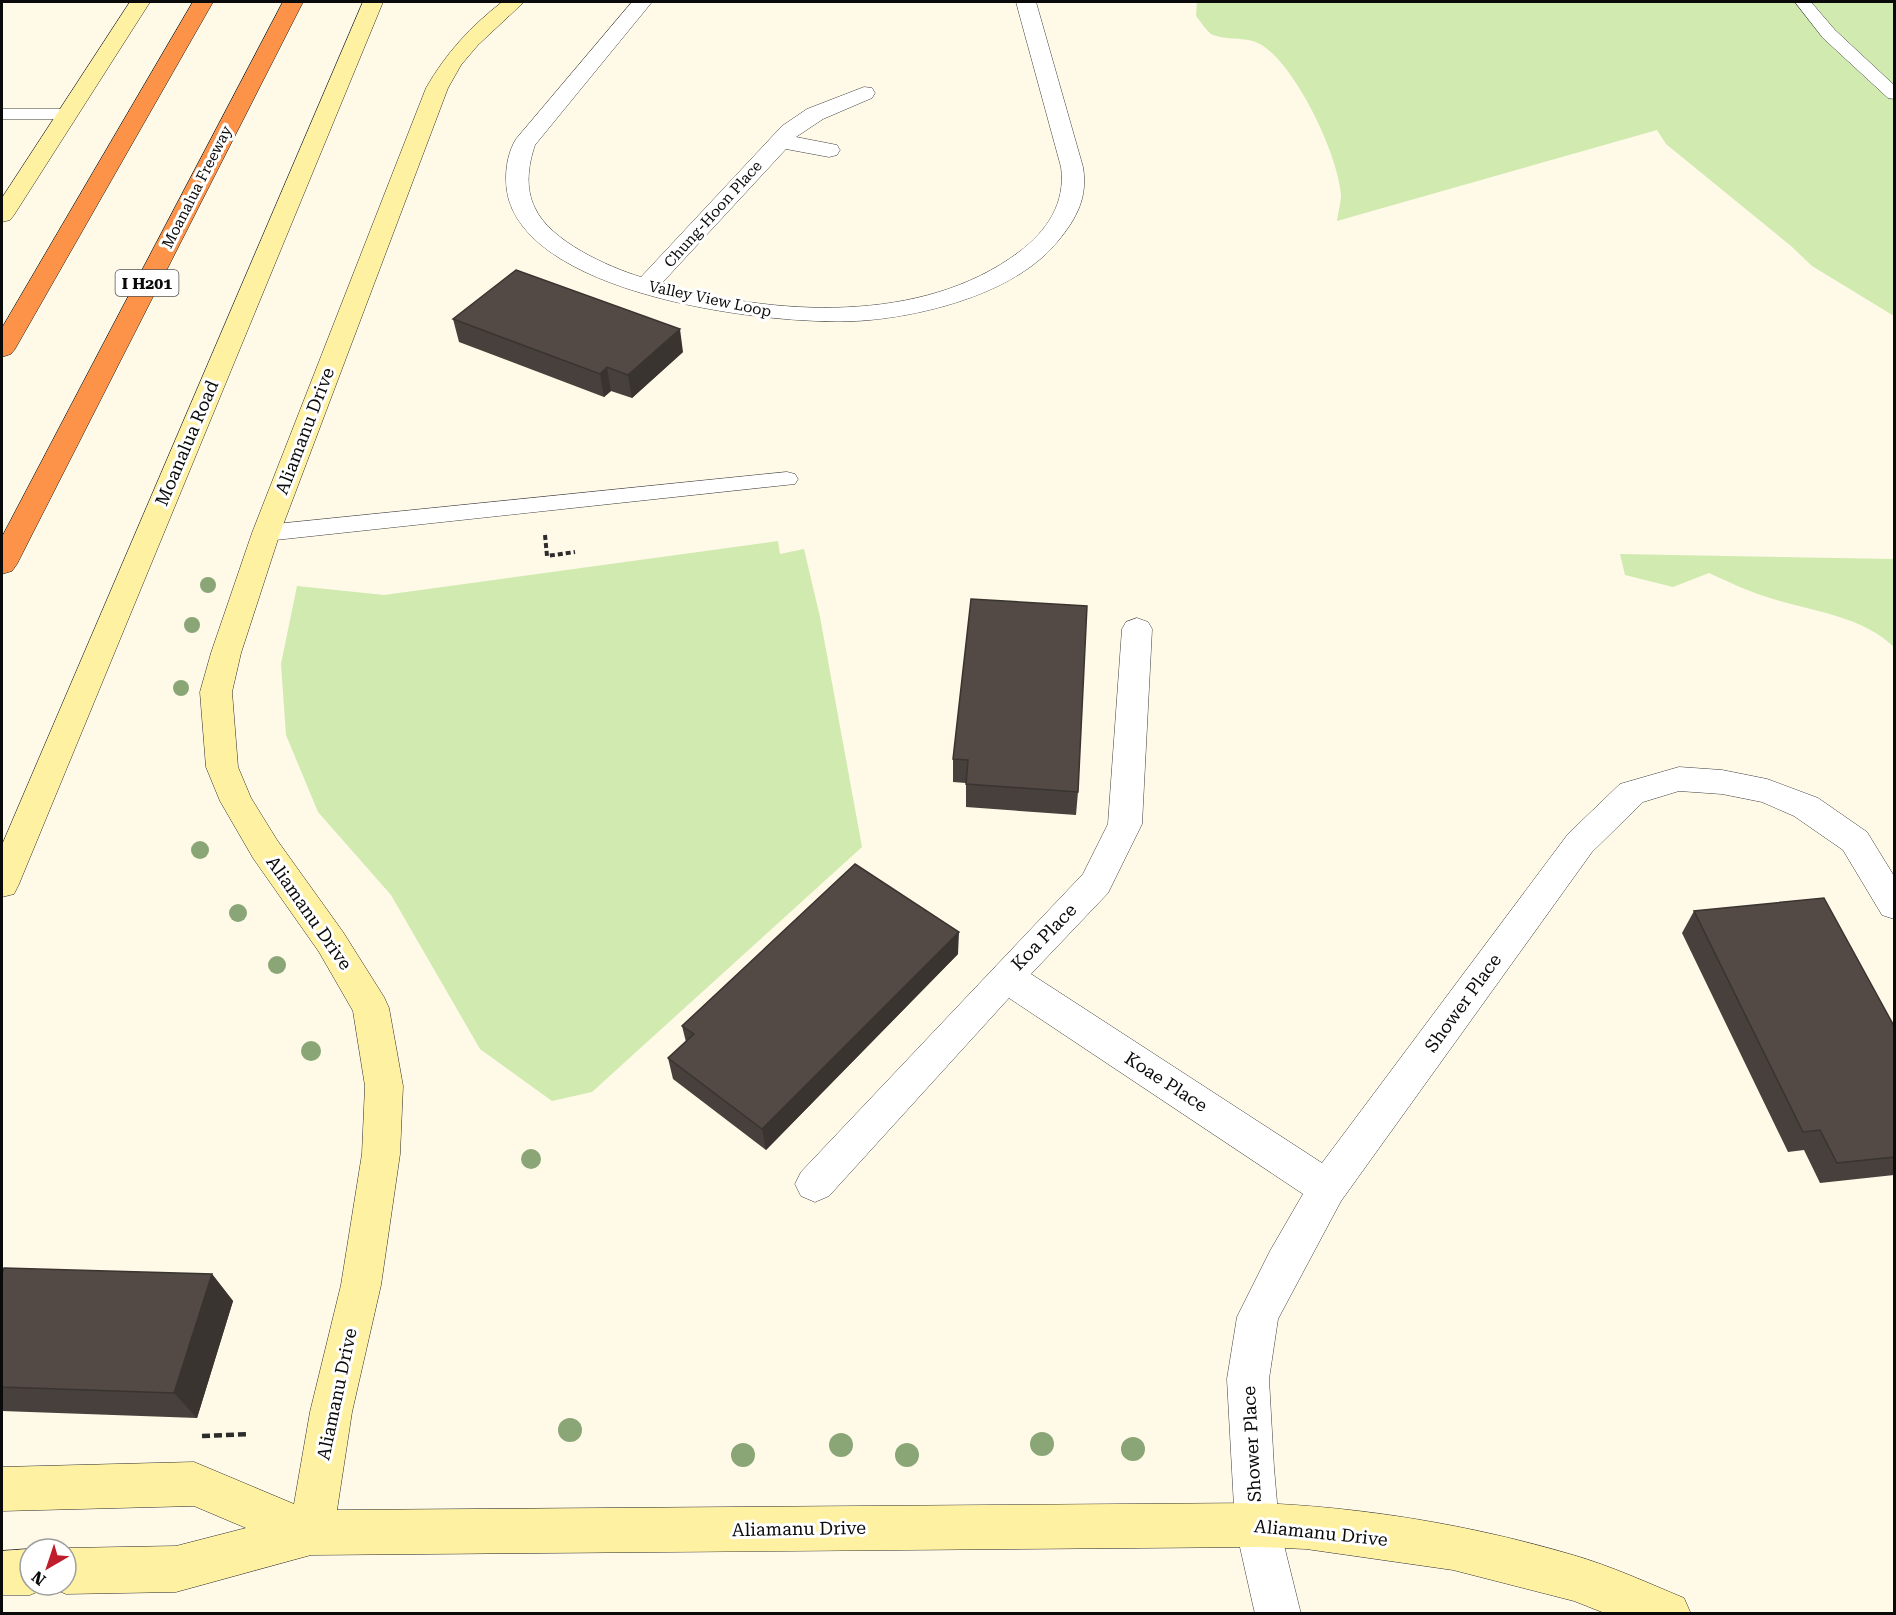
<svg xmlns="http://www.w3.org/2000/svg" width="1896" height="1615" font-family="'Roboto Serif',serif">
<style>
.green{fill:#d0eab0}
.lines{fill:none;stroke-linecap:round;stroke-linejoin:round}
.lane-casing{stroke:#3d3d3d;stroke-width:1}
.street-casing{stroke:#3d3d3d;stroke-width:1}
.secondary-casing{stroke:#2c2c2c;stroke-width:1}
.highway-casing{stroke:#1b1b1b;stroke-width:1}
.path-far1{stroke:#2c2c2c;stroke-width:4;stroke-dasharray:5 3;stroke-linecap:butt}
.path{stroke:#2c2c2c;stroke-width:4.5;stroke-dasharray:8 4;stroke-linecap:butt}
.lane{fill:#fff;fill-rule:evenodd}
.street{fill:#fff;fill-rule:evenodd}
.secondary{fill:#fff1a2;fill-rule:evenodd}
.highway{fill:#fc9348;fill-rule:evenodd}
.tree{fill:#8aa676}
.wall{fill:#47403c}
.shaded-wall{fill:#3a3431}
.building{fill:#534a46;stroke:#3a3431;stroke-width:1.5}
.labels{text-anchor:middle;stroke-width:6;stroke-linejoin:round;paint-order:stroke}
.far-street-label{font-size:15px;fill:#0a0a0a;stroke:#fff}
.shield{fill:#fff;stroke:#545454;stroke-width:1.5}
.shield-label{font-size:16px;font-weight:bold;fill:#0a0a0a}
.street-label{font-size:18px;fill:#0a0a0a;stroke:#fff}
</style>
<rect width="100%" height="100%" fill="#fff9e7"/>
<path class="green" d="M1197,2H1894V316L1812,266L1791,246L1666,144L1657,130L1337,221C1338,213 1341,203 1341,194C1338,154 1295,64 1260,44C1246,36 1225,41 1211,34C1206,30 1200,21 1196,16Z
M778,541L780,554L804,549L820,617L862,847L592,1092L552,1101L480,1049L391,895L318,812L286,735L281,664L297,586L384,595Z
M1620,554L1894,559V647C1863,616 1811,611 1770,598C1749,592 1729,582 1709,573L1673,587L1625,575Z"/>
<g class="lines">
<defs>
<path id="lane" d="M1795,2H1811L1835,30L1894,85V99L1888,98L1823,38Z
M2,109H68L74,110L77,114L74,118L68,119H2Z
M787,472L795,474L798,479L795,484L266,541L258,538L254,533L258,528L266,525Z"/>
<path id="street" d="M632,2H652L535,145C528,166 525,188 535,208C550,241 608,267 641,277L782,126L807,109L864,87L872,88L875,93L872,98L823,119L796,137L837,145L840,150L837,155L829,157L786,149L662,283C773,316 922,325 1019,252C1047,231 1066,203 1061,167L1016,2H1036L1083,167C1088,197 1077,218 1058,241C1018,291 932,314 870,320C786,329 503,297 506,178C506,165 509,150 516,139Z
M1137,618L1148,622L1152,629L1142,824L1108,893L1031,974L1322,1163L1568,834L1620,784L1679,767L1722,770L1767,779L1818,798L1867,832L1894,876V919L1882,915L1843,850L1794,816L1762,802L1722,794L1679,791L1643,802L1592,852L1341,1201L1278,1319L1269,1379L1274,1468L1279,1525L1301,1614H1255L1235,1525L1227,1379L1237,1317L1270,1251L1303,1194L1009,998L829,1196L815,1202L801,1196L795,1184L801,1172L1083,874L1108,824L1122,629L1126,622Z"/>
<path id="secondary" d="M130,2H150L14,215L10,220L2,222V198Z
M363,2H383L19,884L14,894L2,897V845Z
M502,2H524L478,45L461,65L448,88L280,533L241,653L232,692L238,767L251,798L277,840L343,932L384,997L389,1008L403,1086L400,1154L381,1285L352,1412L337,1510L1257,1503C1363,1507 1471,1525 1573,1555C1611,1566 1648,1583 1684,1598L1691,1614H1607L1574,1601L1453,1570L1306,1549L1257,1547L311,1555L176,1592L66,1594L50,1587L49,1585H66V1548L176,1546L246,1528L194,1506L2,1511V1467L194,1462L294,1504L310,1412L341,1285L362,1154L365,1086L353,1011L319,952L253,858L220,801L206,767L200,692L211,653L252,533L426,88C446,53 471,26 502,2Z
M30,1549V1585H47L46,1588L30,1595H2V1551Z"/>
<path id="highway" d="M193,2H213L15,349L11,354L2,357V328Z
M283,2H303L17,564L12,571L2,574V537Z"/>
</defs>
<use href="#lane" class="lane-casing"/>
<use href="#street" class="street-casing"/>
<use href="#secondary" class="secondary-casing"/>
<use href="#highway" class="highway-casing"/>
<path class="path-far1" d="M545,535L547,556L575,552"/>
<path class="path" d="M202,1436L249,1434"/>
<use href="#lane" class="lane"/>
<use href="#street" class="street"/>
<use href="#secondary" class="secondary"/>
<use href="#highway" class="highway"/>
</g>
<g class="tree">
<circle cx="208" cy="585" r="8"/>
<circle cx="192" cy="625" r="8"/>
<circle cx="181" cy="688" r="8"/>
<circle cx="200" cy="850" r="9"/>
<circle cx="238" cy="913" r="9"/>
<circle cx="277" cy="965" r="9"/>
<circle cx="311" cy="1051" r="10"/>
<circle cx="531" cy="1159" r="10"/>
<circle cx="570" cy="1430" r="12"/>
<circle cx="1042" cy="1444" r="12"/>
<circle cx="841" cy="1445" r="12"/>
<circle cx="1133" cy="1449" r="12"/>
<circle cx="743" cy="1455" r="12"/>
<circle cx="907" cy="1455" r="12"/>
</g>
<path class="wall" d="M453,319L683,352L632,398L611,391L604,397L459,342Z
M971,599L1078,792L1076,815L966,807V783L953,782V759Z
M1694,911L1894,1026V1175L1820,1183L1804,1150L1788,1152L1682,933Z
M958,954L766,1150L673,1079L668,1058L686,1042L682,1026Z
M2,1274H212L233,1301L197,1418L2,1411Z"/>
<path class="shaded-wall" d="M680,329L683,352L632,398L628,375Z
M607,367L611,391L604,397L600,374Z
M959,932L958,954L766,1150L762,1129Z
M212,1274L233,1301L197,1418L174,1393Z"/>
<path class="building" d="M516,270L680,329L628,375L607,367L600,374L453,319Z
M971,599L1087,606L1078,792L966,784L968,760L953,759Z
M855,864L959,932L762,1129L668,1058L694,1034L682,1026Z
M1824,898L1894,1026V1157L1837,1163L1820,1130L1803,1132L1694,911Z
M4,1268L212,1274L174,1393L2,1387V1274Z"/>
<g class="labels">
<g class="far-street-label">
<text transform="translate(197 187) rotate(-63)" y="5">Moanalua Freeway</text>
<text transform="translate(713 214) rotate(-48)" y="5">Chung-Hoon Place</text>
<text transform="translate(710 299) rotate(12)" y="5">Valley View Loop</text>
</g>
<rect class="shield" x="115.5" y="270" width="63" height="26" rx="4.5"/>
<g class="shield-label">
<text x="147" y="289">I H201</text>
</g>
<g class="street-label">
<text transform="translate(305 431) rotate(-69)" y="6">Aliamanu Drive</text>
<text transform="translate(187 443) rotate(-67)" y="6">Moanalua Road</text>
<text transform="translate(309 913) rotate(55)" y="6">Aliamanu Drive</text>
<text transform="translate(1044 937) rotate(-46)" y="6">Koa Place</text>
<text transform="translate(1463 1003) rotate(-54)" y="6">Shower Place</text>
<text transform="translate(1166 1082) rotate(33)" y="6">Koae Place</text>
<text transform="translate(337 1394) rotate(-78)" y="6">Aliamanu Drive</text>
<text transform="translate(1252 1444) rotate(-93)" y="6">Shower Place</text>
<text transform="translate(799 1529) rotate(-1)" y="6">Aliamanu Drive</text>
<text transform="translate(1321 1533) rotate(6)" y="6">Aliamanu Drive</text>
</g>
</g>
<rect width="1896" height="1615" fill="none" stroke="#0a0a0a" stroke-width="6"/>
<g transform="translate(48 1567) rotate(219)"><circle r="28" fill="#ffffff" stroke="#9d9d9d" stroke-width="1.5"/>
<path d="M0-4.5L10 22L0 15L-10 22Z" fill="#bf1d2b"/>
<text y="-9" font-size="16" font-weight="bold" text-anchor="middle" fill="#0a0a0a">N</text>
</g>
</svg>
